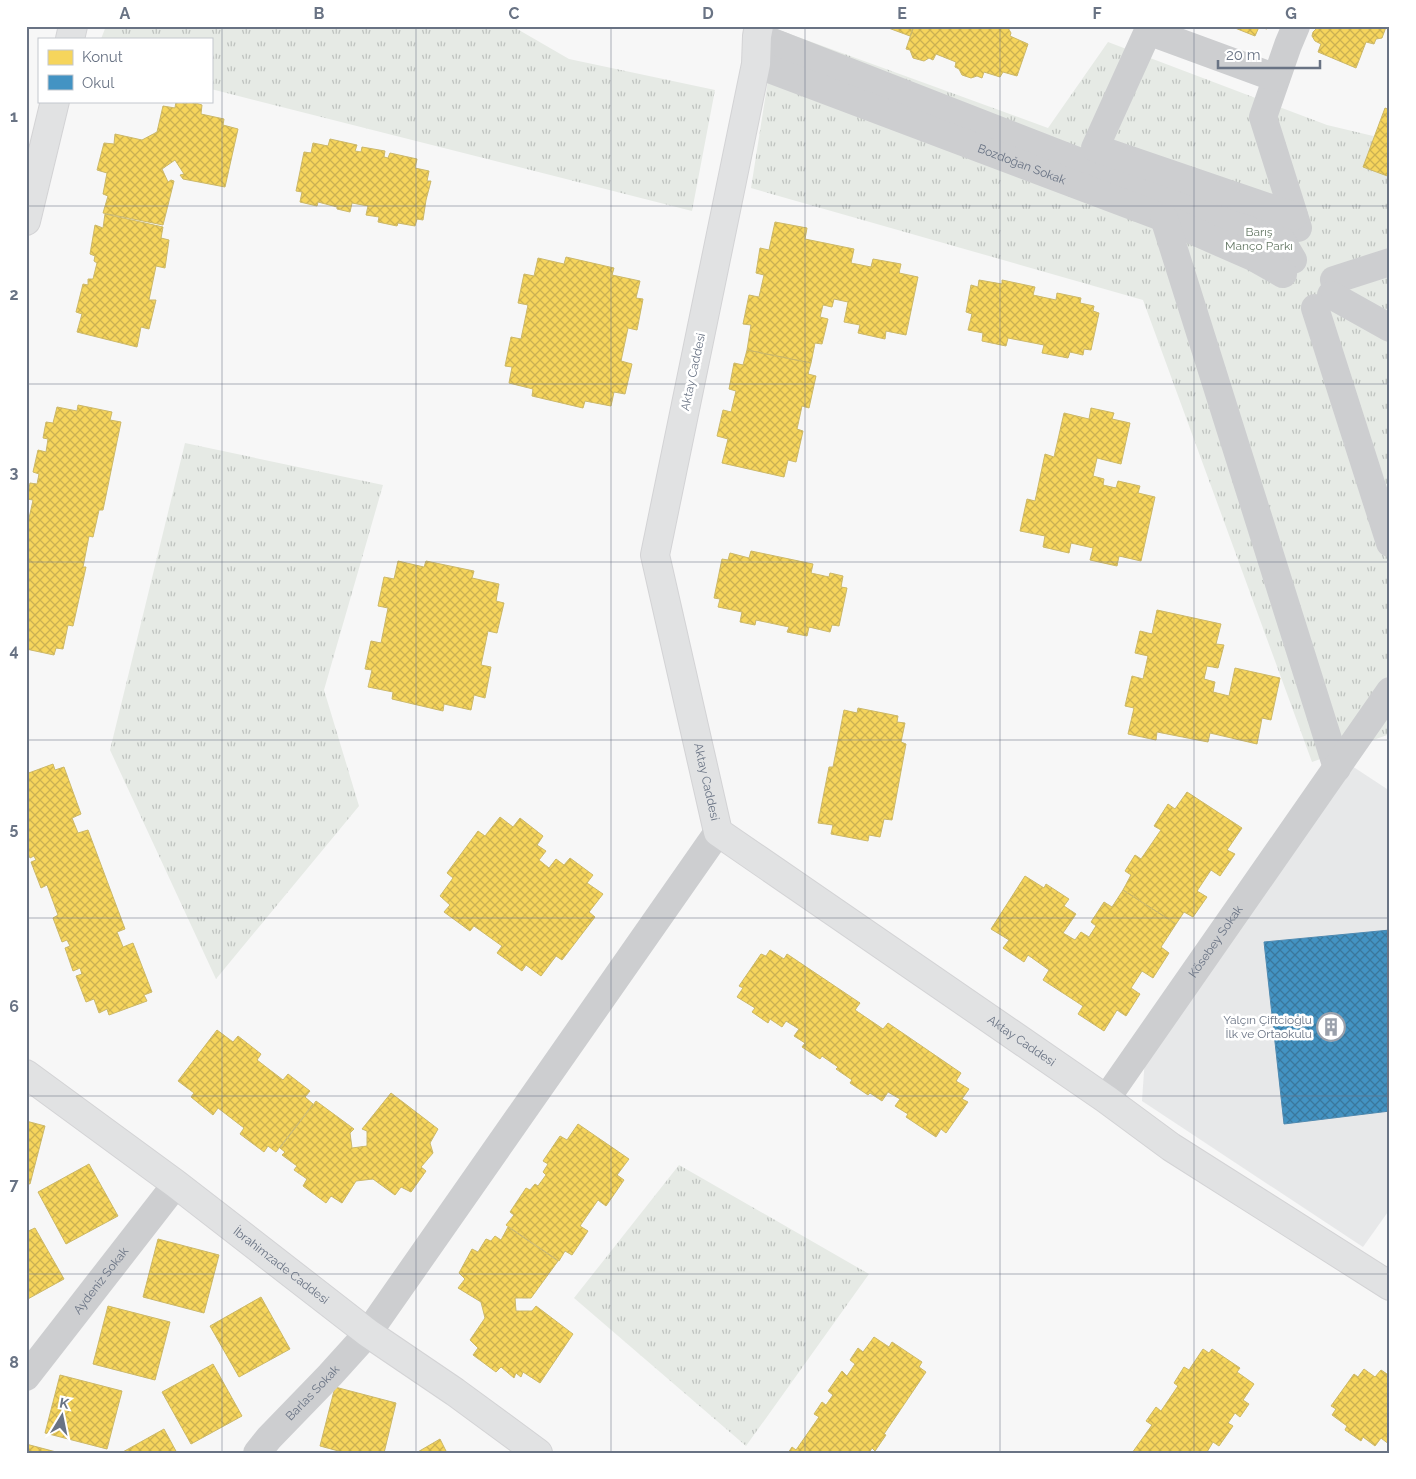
<svg xmlns="http://www.w3.org/2000/svg" width="1416" height="1479" font-family="Raleway,sans-serif">
<style>
.built{fill:#e7e8e9}
.grass{fill:url(#grass-tufts)}
.homes{fill:url(#homes-cross-hatch);stroke:#ccb868}
.schools{fill:url(#schools-cross-hatch);stroke:#4e89b0}
.lines{fill:none;stroke-linecap:round;stroke-linejoin:round}
.major-casing{stroke:#d3d3d5;stroke-width:30}
.minor{stroke:#cdced0;stroke-width:28}
.major{stroke:#e1e2e3;stroke-width:28}
.grid{fill:none;stroke:#697384;stroke-width:1;stroke-opacity:0.55}
.labels{text-anchor:middle;stroke-width:5;stroke-linejoin:round;paint-order:stroke}
.street-label{font-size:12px;fill:#697384;stroke:#fff}
.park-label{font-size:12px;fill:#647764;stroke:#fff}
.poi-label{font-size:12px;fill:#697384;stroke:#fff;text-anchor:end}
.neatline{fill:none;stroke:#697384;stroke-width:2}
.grid-label{font-size:16px;text-anchor:middle;font-weight:bold;fill:#697384}
</style>
<defs>
<pattern id="grass-tufts" width="24" height="20" patternUnits="userSpaceOnUse" patternTransform="scale(1.25)"><rect width="24" height="20" fill="#e6eae5"/><path d="M3 7l-1-3M5 7V3M7 7l1-3M15 17l-1-3M17 17v-4M19 17l1-3" fill="none" stroke="#bec2bf"/></pattern>
<pattern id="homes-cross-hatch" width="8" height="8" patternUnits="userSpaceOnUse" patternTransform="scale(1.25)"><rect width="8" height="8" fill="#f6d55c"/><path d="M0 0l8 8M0 8l8-8" fill="none" stroke="#cbb152"/></pattern>
<pattern id="schools-cross-hatch" width="8" height="8" patternUnits="userSpaceOnUse" patternTransform="scale(1.25)"><rect width="8" height="8" fill="#4393c3"/><path d="M0 0l8 8M0 8l8-8" fill="none" stroke="#3a779c"/></pattern>
</defs>
<rect width="100%" height="100%" fill="#f7f7f7"/>
<path class="built" d="M1352,766L1390,791V1209L1363,1247L1142,1101L1145,1057Z"/>
<path class="grass" d="M106,26H512L569,59L715,90L692,211L211,89V39H101Z
M776,29L1048,128L1108,42L1327,125L1390,140V734L1312,762L1143,300L751,188Z
M185,443L383,485L324,690L359,806L216,979L110,750Z
M679,1165L869,1274L746,1446L574,1298Z"/>
<path class="homes" d="M883,26H914L910,36Z
M914,26H982L991,29V26H1007L1011,33L1010,36L1028,44L1017,76L1003,72L1000,77L984,72L982,78L977,76L971,78L962,75L959,69L955,67L956,62L936,54L933,60L929,58L924,61L913,58L910,50L906,49Z
M1230,26H1269L1267,29L1259,27L1255,36Z
M1319,26L1329,27H1386L1382,38L1376,39L1374,44L1366,42L1356,68L1318,52L1321,44L1315,41L1312,36L1313,32Z
M176,101H189L202,105L201,114L224,119L223,125L238,129L225,187L183,179L180,175L184,174L175,160L162,169L168,182L171,180L174,181L163,225L103,213L108,196L103,194L107,173L97,170L104,143L114,144L115,134L142,140L157,132L163,106L175,108Z
M1385,108L1390,110V177L1363,167Z
M330,139L357,145L355,151L361,152L362,147L385,151L384,157L388,158L390,153L417,159L415,168L429,171L427,181H431L426,200L423,220L417,219L415,226L398,223L397,226L378,222L379,217L366,215L368,206L352,203L350,212L337,209V207L318,202L317,206L300,202L302,192L296,191L304,152L311,153L313,143L328,146Z
M105,214L163,227L161,238L169,240L165,268L156,266L149,300H156L149,329L141,327L137,347L77,332L82,314L76,312L83,284L88,285V279H93L97,263L94,261L95,256L90,254L95,225L103,228Z
M775,222L807,228L805,239L854,249L851,263L871,267L873,259L901,264L899,273L918,277L906,335L886,331L885,339L858,333L860,325L844,322L848,302L834,299L832,307L823,305L820,317L828,319L822,344L815,343L811,363L747,350L751,325L743,324L749,295L759,297L764,275L756,273L760,248L769,250Z
M566,257L614,268L612,275L640,281L636,298L643,299L637,330L628,328L621,361L632,364L625,394L614,392L611,406L585,401L583,408L532,396L533,389L509,383L512,367L505,366L511,337L521,339L528,305L518,303L524,274L534,276L538,258L564,264Z
M979,280L1002,284V280L1035,287L1033,295L1056,300L1057,293L1081,298L1080,303L1094,306L1093,311L1099,313L1091,350L1084,349L1083,355L1070,352L1068,358L1042,353L1044,345L1008,338L1006,346L982,341L983,333L968,330L972,314L966,312L971,285L978,287Z
M747,350L811,363L808,374L816,376L809,408L802,406L797,429L803,431L796,462L788,460L784,477L722,463L728,439L717,436L723,410L731,412L736,391L729,389L734,363L743,365Z
M78,405L112,412L110,420L121,422L103,510H99L93,537L89,536L83,567H86L73,626L68,625L63,649L56,648L54,655L26,649V532L33,500L27,499L30,483L37,484L39,474L33,472L38,450L46,452L48,439L43,438L46,422L53,423L57,407L77,411Z
M1091,408L1114,413L1112,419L1130,423L1121,464L1097,458L1093,476L1104,479L1103,485L1116,488L1118,481L1140,486L1138,493L1155,497L1141,561L1119,556L1117,566L1090,560L1093,548L1071,543L1069,553L1043,547L1045,536L1020,531L1027,499L1035,501L1045,454L1054,457L1064,413L1089,419Z
M751,551L813,564L811,573L829,577L830,573L843,576L841,587L847,588L839,626L832,625L830,632L809,627L807,636L787,632L789,627L756,620L755,625L740,622L742,612L718,607L720,599L714,598L722,559L728,560L730,553L749,558Z
M398,561L424,567L426,561L474,571L472,578L499,584L496,601L504,603L497,633L488,631L481,665L491,667L485,698L474,695L471,710L444,704L443,711L392,699L393,692L368,687L372,670L365,669L371,641L381,643L388,608L378,606L384,577L394,579Z
M1157,610L1221,624L1216,644L1224,645L1218,668L1207,666L1204,679L1215,682L1213,692L1229,696L1235,668L1280,678L1271,720L1262,718L1257,744L1210,733L1208,742L1157,732L1156,740L1128,734L1134,708L1125,706L1132,676L1143,679L1148,656L1135,653L1140,631L1152,634Z
M858,708L898,716L897,722L905,723L901,742L906,744L892,820L884,819L880,837L869,835L868,841L831,834L833,825L818,823L829,767H833L844,710L857,713Z
M53,764L55,770L64,767L81,814L72,818L78,833L88,830L125,929L117,932L123,947L133,943L152,992L144,995L147,1001L109,1015L107,1009L99,1013L94,999L86,1002L76,976L82,974L80,968L73,971L65,948L70,946L67,940L62,942L53,918L58,915L47,885L41,888L31,862L36,860L34,856L30,858L26,849V774Z
M1187,792L1242,828L1227,850L1235,854L1220,876L1211,870L1197,891L1207,897L1193,917L1184,912L1176,924L1123,890L1131,875L1125,871L1135,855L1141,859L1161,830L1154,826L1168,804L1175,809Z
M500,817L513,827L520,818L543,836L537,845L546,851L539,860L549,868L556,859L564,865L570,858L593,875L587,883L603,894L589,912L595,917L562,960L556,956L541,976L526,965L522,971L497,953L502,946L474,926L470,931L444,912L450,905L440,896L453,878L447,873L478,831L485,836Z
M1025,876L1044,888L1046,884L1069,899L1064,906L1076,914L1063,933L1075,940L1081,932L1089,937L1096,926L1091,922L1104,902L1112,907L1123,890L1176,924L1161,947L1169,953L1153,978L1142,971L1131,988L1140,994L1126,1016L1117,1010L1104,1031L1078,1014L1083,1006L1043,980L1049,970L1028,955L1024,962L1003,948L1009,940L991,929Z
M770,950L784,959L787,954L860,1003L855,1010L883,1029L888,1023L961,1073L956,1081L969,1089L962,1099L968,1102L946,1133L941,1129L936,1137L906,1117L908,1114L895,1106L900,1099L888,1092L882,1101L870,1093L868,1095L850,1083L852,1080L836,1069L838,1067L822,1056L820,1059L802,1047L805,1043L794,1036L799,1029L786,1021L782,1027L770,1019L768,1023L752,1012L755,1008L737,997L743,988L739,986L761,954L766,956Z
M217,1030L233,1042L238,1036L261,1054L257,1060L283,1080L288,1074L310,1091L305,1097L313,1104L276,1152L268,1146L264,1152L240,1134L244,1128L218,1108L213,1115L191,1097L194,1093L178,1081Z
M391,1093L438,1129L430,1143L433,1153L421,1167L426,1171L411,1192L401,1187L395,1195L373,1179L356,1181L342,1203L331,1196L326,1203L303,1186L307,1179L294,1170L297,1166L282,1155L285,1152L280,1148L316,1101L354,1129L350,1133L352,1148L367,1146V1131L362,1129Z
M26,1121L45,1126L30,1184L26,1183Z
M578,1124L629,1159L617,1175L624,1180L606,1206L598,1200L580,1226L588,1231L572,1255L565,1251L559,1261L506,1225L514,1215L510,1212L526,1188L530,1190L535,1184L538,1186L546,1175L543,1172L548,1164L543,1161L560,1136L567,1140Z
M89,1164L118,1216L66,1244L38,1192Z
M508,1227L558,1261L531,1298H515L516,1311H532L536,1306L573,1334L540,1383L523,1372L521,1377L516,1373L514,1378L501,1367L496,1372L473,1355L478,1348L470,1340L485,1318L481,1302L458,1288L465,1279L459,1273L472,1249L478,1252L486,1239L491,1241L495,1236L501,1240Z
M35,1228L64,1279L26,1300V1232Z
M158,1239L219,1255L204,1313L143,1297Z
M261,1297L290,1349L239,1377L210,1326Z
M108,1306L170,1322L155,1380L93,1364Z
M874,1337L889,1347L892,1342L922,1362L919,1367L926,1372L884,1434L886,1435L875,1451L872,1448L869,1453H788L792,1447L796,1450L819,1417L814,1414L822,1402L826,1405L833,1395L828,1391L842,1371L847,1376L855,1364L850,1360L858,1348L863,1352Z
M1203,1349L1209,1353L1212,1349L1240,1368L1237,1372L1254,1384L1243,1400L1249,1404L1240,1417L1235,1413L1228,1423L1233,1426L1219,1446L1213,1442L1207,1452L1208,1453H1132L1152,1425L1146,1421L1156,1407L1161,1411L1178,1386L1174,1383L1184,1367L1189,1370Z
M213,1364L242,1416L191,1444L162,1392Z
M1364,1369L1375,1377L1381,1370L1390,1376V1445L1381,1438L1375,1446L1363,1437L1361,1441L1345,1430L1347,1426L1332,1415L1336,1409L1331,1406L1354,1374L1358,1377Z
M60,1375L122,1391L107,1449L45,1433Z
M335,1387L396,1403L384,1453H346L320,1446Z
M164,1429L177,1453H121Z
M440,1439L447,1453H416Z
M26,1444L60,1453H26Z"/>
<path class="schools" d="M1390,930V1111L1284,1124L1264,942Z"/>
<g class="lines">
<defs>
<g id="major">
<path id="s5" d="M759,26L757,36L756,64L655,555L718,832L1106,1099L1171,1147L1390,1286"/>
<path d="M70,39L73,26"/>
<path d="M26,221L55,101"/>
<path id="s6" d="M26,1074L176,1184L368,1333L455,1392L538,1453"/>
</g>
</defs>
<use href="#major" class="major-casing"/>
<g class="minor">
<path d="M1296,26L1288,45L1263,117L1298,228"/>
<path d="M757,36L1142,186L1280,238L1293,260"/>
<path id="s1" d="M756,64L1164,218L1255,258L1283,274"/>
<path d="M1276,78L1148,31L1095,148L1294,216"/>
<path d="M1164,218L1337,768"/>
<path d="M1334,280L1390,262"/>
<path d="M1331,295L1390,328"/>
<path d="M1315,308L1390,543"/>
<path id="s2" d="M1106,1099L1390,691"/>
<path id="s3" d="M26,1377L176,1184"/>
<path id="s4" d="M257,1453L269,1438L330,1375L368,1333L718,832"/>
</g>
<use href="#major" class="major"/>
</g>
<path class="grid" d="M222,26V1453M416,26V1453M611,26V1453M805,26V1453M1000,26V1453M1194,26V1453M26,206H1390M26,384H1390M26,562H1390M26,740H1390M26,918H1390M26,1096H1390M26,1274H1390"/>
<defs>
<symbol id="building-ring" viewBox="-11 -11 22 22"><circle r="9.5" fill="#fff" stroke="#9ba1ac" stroke-width="1.5"/><path d="M-4-6H4V6H1V3H-1V6H-4ZM-2.5-4.3h1.7v1.8h-1.7ZM.8-4.3h1.7v1.8H.8ZM-2.5-1h1.7V.8h-1.7ZM.8-1h1.7V.8H.8Z" fill="#9ba1ac"/></symbol>
</defs>
<g fill-rule="evenodd">
<use href="#building-ring" x="1315" y="1011" width="32" height="32"/>
</g>
<g class="labels">
<g class="street-label">
<text dy="4" stroke="none"><textPath href="#s1" startOffset="284">Bozdoğan Sokak</textPath></text>
<text transform="translate(693 372) rotate(-78)" y="4">Aktay Caddesi</text>
<text dy="4" stroke="none"><textPath href="#s5" startOffset="772">Aktay Caddesi</textPath></text>
<text dy="4" stroke="none"><textPath href="#s2" startOffset="192">Kösebey Sokak</textPath></text>
<text dy="4" stroke="none"><textPath href="#s5" startOffset="1192">Aktay Caddesi</textPath></text>
<text dy="4" stroke="none"><textPath href="#s6" startOffset="319">İbrahimzade Caddesi</textPath></text>
<text dy="4" stroke="none"><textPath href="#s3" startOffset="122">Aydeniz Sokak</textPath></text>
<text dy="4" stroke="none"><textPath href="#s4" startOffset="82">Barlas Sokak</textPath></text>
</g>
<g class="park-label">
<text x="1259" y="236">Barış<tspan x="1259" dy="14">Manço Parkı</tspan></text>
</g>
<g class="poi-label">
<text x="1312" y="1024">Yalçın Çiftcioğlu<tspan x="1312" dy="14">İlk ve Ortaokulu</tspan></text>
</g>
</g>
<rect width="1416" height="1479" fill="none" stroke="#ffffff" stroke-width="55"/>
<rect x="38" y="38" width="175" height="65" fill="#ffffff" stroke="#c3c7ce"/>
<rect x="48" y="50" width="25" height="15" fill="#f6d55c" stroke="#c3c7ce"/>
<text x="82" y="62" font-size="15" fill="#697384">Konut</text>
<rect x="48" y="75" width="25" height="15" fill="#4393c3" stroke="#c3c7ce"/>
<text x="82" y="88" font-size="15" fill="#697384">Okul</text>
<g transform="translate(62 1416) rotate(10)" stroke="#ffffff" stroke-width="4" paint-order="stroke">
<path d="M0-4L9 19L0 12L-9 19Z" fill="#697384"/>
<text y="-8" font-size="14" font-weight="bold" text-anchor="middle" fill="#697384">K</text>
</g>
<path d="M1218 60v8h102v-8" fill="none" stroke="#697384" stroke-width="2.5"/>
<text x="1226" y="60" font-size="15" fill="#697384" stroke="#ffffff" stroke-width="4" paint-order="stroke">20 m</text>
<rect x="28" y="28" width="1360" height="1424" class="neatline"/>
<g class="grid-label">
<text x="125" y="19">A</text>
<text x="319" y="19">B</text>
<text x="514" y="19">C</text>
<text x="708" y="19">D</text>
<text x="902" y="19">E</text>
<text x="1097" y="19">F</text>
<text x="1291" y="19">G</text>
<text x="14" y="122">1</text>
<text x="14" y="300">2</text>
<text x="14" y="478">3</text>
<text x="14" y="656">4</text>
<text x="14" y="834">5</text>
<text x="14" y="1012">6</text>
<text x="14" y="1190">7</text>
<text x="14" y="1368">8</text>
</g>
</svg>
